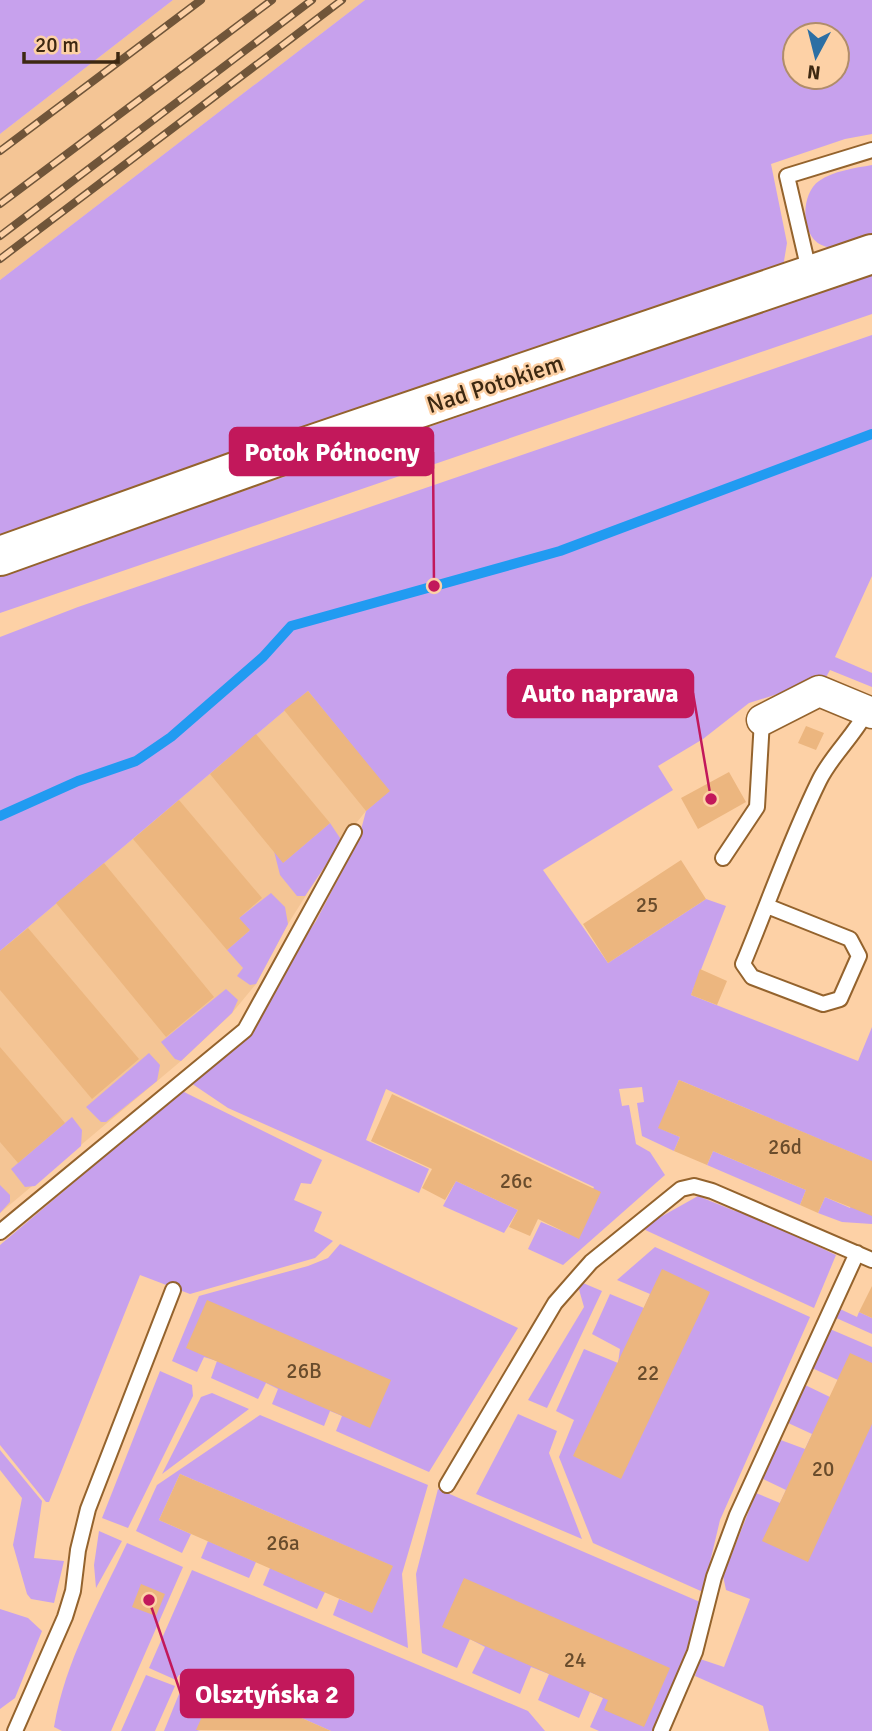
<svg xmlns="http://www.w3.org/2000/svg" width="872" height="1731" font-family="Signika,sans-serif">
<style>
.built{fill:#f4c595}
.green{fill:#c7a1ed;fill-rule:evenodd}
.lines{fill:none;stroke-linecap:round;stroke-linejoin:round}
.stream{stroke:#219bf1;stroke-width:10}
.building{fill:#ecb67f}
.service-casing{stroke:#94632d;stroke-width:18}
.minor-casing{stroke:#94632d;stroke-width:33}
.secondary-casing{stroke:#94632d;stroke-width:42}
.service{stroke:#fff;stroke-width:14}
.minor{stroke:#fff;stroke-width:30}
.secondary{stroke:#fff;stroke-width:38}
.rail-casing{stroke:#705539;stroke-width:8}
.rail{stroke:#fdd1a6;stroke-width:5;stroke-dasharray:16;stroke-linecap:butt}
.labels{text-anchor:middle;stroke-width:5;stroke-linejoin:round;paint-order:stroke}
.number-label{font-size:21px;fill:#694c2c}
.street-label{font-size:24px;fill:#3d2811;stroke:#fdd1a6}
.leader{fill:none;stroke:#c2185b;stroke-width:2.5}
.callout-dot{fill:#c2185b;stroke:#fdd1a6;stroke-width:2.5}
.callout{fill:#c2185b;stroke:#c2185b;stroke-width:2.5}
.callout-label{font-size:26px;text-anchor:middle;font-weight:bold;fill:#fff}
</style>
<rect width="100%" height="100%" fill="#fdd1a6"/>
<path class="built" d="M173,0H365L0,280V134Z
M308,691L390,791L366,811L335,849L288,924L256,984L232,1013L181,1061L0,1213V951Z"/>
<path class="green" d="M0,0H173L0,134Z
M365,0H872V134L845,139L771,164L787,243L783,267L0,539V280ZM795,35H837V77H795Z
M872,165V238C857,243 840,252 824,246C800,238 800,194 819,181C833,171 855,168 872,165Z
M872,274V314L0,613V575Z
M872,335V576L835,657L872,673V687L830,670L825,679L749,703L703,739L658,766L673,790L543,870L608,963L706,899L726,906L691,995L858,1061L872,1027V1224L842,1222L818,1213L825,1197L850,1208L869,1160L679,1080L659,1128L680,1137L674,1151L642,1136L637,1103L644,1102L642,1087L619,1089L622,1106L629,1105L636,1144L650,1152L665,1175L563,1265L528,1249L541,1222L572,1235L594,1187L386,1089L366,1140L429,1169L419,1193L228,1108L185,1079L246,1025L316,921L358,841L366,811L389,791L308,691L0,951V637L78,607Z
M330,823L342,841L305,896H297L280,875L274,851L284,862Z
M271,893L285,907L288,924L256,984L250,985L237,976L243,968L227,950L249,931L239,918Z
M226,989L238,1000L232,1013L181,1061L175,1059L161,1042Z
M149,1053L160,1065L157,1081L106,1122H101L86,1107Z
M182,1091L322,1160L311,1184L301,1183L294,1200L322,1212L314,1231L333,1241L315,1258L190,1294L140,1275L49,1502H46L0,1445V1245Z
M72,1117L82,1130L81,1146L35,1186L25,1187L11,1169Z
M713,1151L806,1190L800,1205L707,1165Z
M456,1181L518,1210L504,1233L443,1206Z
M0,1185L10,1195V1202L0,1213Z
M698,1196L735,1211L737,1208L836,1255L814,1308L641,1228Z
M340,1244L518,1328L429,1472L336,1431L342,1416L330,1411L324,1426L272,1404L278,1389L266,1383L258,1399L211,1378L217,1361L204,1357L197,1372L172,1361L199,1296L308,1266L328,1258Z
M655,1247L810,1317L720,1520L703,1592L593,1543L559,1457L574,1420L556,1411L584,1349L618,1363L620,1349L592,1334L610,1294L644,1308L650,1294L617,1280Z
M583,1283L602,1291L547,1408L528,1400L584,1307L578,1286Z
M838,1308L857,1317L859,1312L872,1318V1334L834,1317Z
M830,1329L872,1347V1731H769L763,1706L695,1676L700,1659L724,1667L750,1599L726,1590L723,1576L756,1493L780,1503L786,1490L759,1477L778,1439L805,1449L812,1434L786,1422L803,1384L830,1397L838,1380L812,1368Z
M160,1371L192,1385L193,1396L128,1528L102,1518Z
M212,1393L249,1409L162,1474L201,1397Z
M518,1414L557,1431L549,1453L582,1539L476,1494Z
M260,1415L428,1485L402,1574L408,1648L333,1615L339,1599L372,1612L392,1566L180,1474L159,1520L191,1534L182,1553L136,1531L157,1485Z
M0,1450L42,1501L34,1558L64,1561L54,1603L31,1599L27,1594L13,1545L22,1498L0,1470Z
M438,1489L700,1602L687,1654L652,1731H599L590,1727L603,1698L590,1692L579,1718L538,1700L549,1674L531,1667L520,1694L472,1673L485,1647L470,1639L457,1668L422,1653L416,1574Z
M99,1531L122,1541L96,1588L94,1565Z
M208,1541L256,1562L249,1578L201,1558Z
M127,1543L183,1567L111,1731H62L54,1727C65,1661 99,1603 127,1543Z
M270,1568L325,1592L317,1609L263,1585Z
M192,1570L528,1711L545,1731H331L218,1681L197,1730L200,1731H164L179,1694L187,1697L191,1680L179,1675L176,1680L149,1668Z
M0,1609L28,1618L42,1631L15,1698L0,1709Z
M146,1675L175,1686L155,1731H121Z"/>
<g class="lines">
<path class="stream" d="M0,816L78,781L136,761L171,737L263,657L291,626L560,551L872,434"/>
</g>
<path class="building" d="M308,691L390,791L366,811L284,710Z
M806,726L824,733L816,750L798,743Z
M256,734L330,823L283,863L210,774Z
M729,772L746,802L698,829L681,798Z
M179,800L262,898L239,918L250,930L227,950L133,839Z
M681,860L706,899L608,963L583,924Z
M104,863L214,997L166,1037L56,903Z
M28,928L139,1059L92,1099L0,990V951Z
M700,969L727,981L717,1005L691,995Z
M0,1047L65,1123L18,1163L0,1142Z
M679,1080L872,1161V1216L825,1197L818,1213L800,1205L806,1190L713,1151L707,1165L674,1151L680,1137L658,1128Z
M392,1094L601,1192L579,1239L538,1219L530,1236L509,1227L518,1210L456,1181L445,1200L422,1188L432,1169L371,1141Z
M662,1269L710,1292L621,1479L573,1456Z
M872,1286V1318L859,1312Z
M207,1300L391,1380L370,1428L186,1348Z
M850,1353L872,1363V1424L808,1562L762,1541Z
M180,1474L393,1566L372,1613L159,1520Z
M464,1578L670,1668L644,1727L604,1710L608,1700L442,1627Z
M141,1584L165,1594L156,1616L132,1607Z
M218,1681L331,1731L196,1730Z"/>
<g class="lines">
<defs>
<path id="service" d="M810,275L787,176L872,150
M723,858L757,807L762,720
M767,906L850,939L859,956L840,999L823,1004L752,977L743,964C768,904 790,840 819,781C831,756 854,736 867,711
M0,1232L245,1030L354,832
M447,1485L555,1303L591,1262L681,1189L694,1186L712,1191L872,1260
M15,1731L65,1617L73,1591L78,1550L88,1509L173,1290
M661,1731L695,1652L714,1577L737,1515L857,1253"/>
<path id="minor" d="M762,720L819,691L872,713"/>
<path id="secondary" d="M0,556L299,449L872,254"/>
</defs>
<use href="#service" class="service-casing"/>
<use href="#minor" class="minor-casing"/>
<use href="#secondary" class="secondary-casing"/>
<use href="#service" class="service"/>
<use href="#minor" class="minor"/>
<use href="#secondary" class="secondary"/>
<defs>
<path id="rail" d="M0,151L201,0
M0,204L272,0
M0,236L312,0
M0,259L342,0"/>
</defs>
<use href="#rail" class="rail-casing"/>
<use href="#rail" class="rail"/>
</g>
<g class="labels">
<g class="number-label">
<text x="647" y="912">25</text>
<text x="785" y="1154">26d</text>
<text x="516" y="1188">26c</text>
<text x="304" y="1378">26B</text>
<text x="648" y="1380">22</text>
<text x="823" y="1476">20</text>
<text x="283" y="1550">26a</text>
<text x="575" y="1667">24</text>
</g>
<g class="street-label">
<text transform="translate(495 384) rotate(-18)" y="8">Nad Potokiem</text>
</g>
</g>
<path class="leader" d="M434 586L433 452M711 799L693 693M149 1600L181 1694"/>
<g class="callout-dot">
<circle cx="434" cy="586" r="7"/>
<circle cx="711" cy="799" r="7"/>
<circle cx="149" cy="1600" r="7"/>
</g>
<g class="callout">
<rect x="230" y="428" width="203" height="47" rx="7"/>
<rect x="508" y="670" width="185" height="47" rx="7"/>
<rect x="181" y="1670" width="172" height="47" rx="7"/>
</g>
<g class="callout-label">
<text x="332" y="461">Potok Północny</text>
<text x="600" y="702">Auto naprawa</text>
<text x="267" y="1703">Olsztyńska 2</text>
</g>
<g transform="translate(816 56) rotate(187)"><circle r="33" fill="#fdd1a6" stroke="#b08d6a" stroke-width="2"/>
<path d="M0-5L12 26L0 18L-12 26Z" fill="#2c6fa4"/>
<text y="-10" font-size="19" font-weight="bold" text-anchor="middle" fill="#3d2811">N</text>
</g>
<path d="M24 52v10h94v-10" fill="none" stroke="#3d2811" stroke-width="3.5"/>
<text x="35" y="52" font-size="21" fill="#3d2811" stroke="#fdd1a6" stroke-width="5" paint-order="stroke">20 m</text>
</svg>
